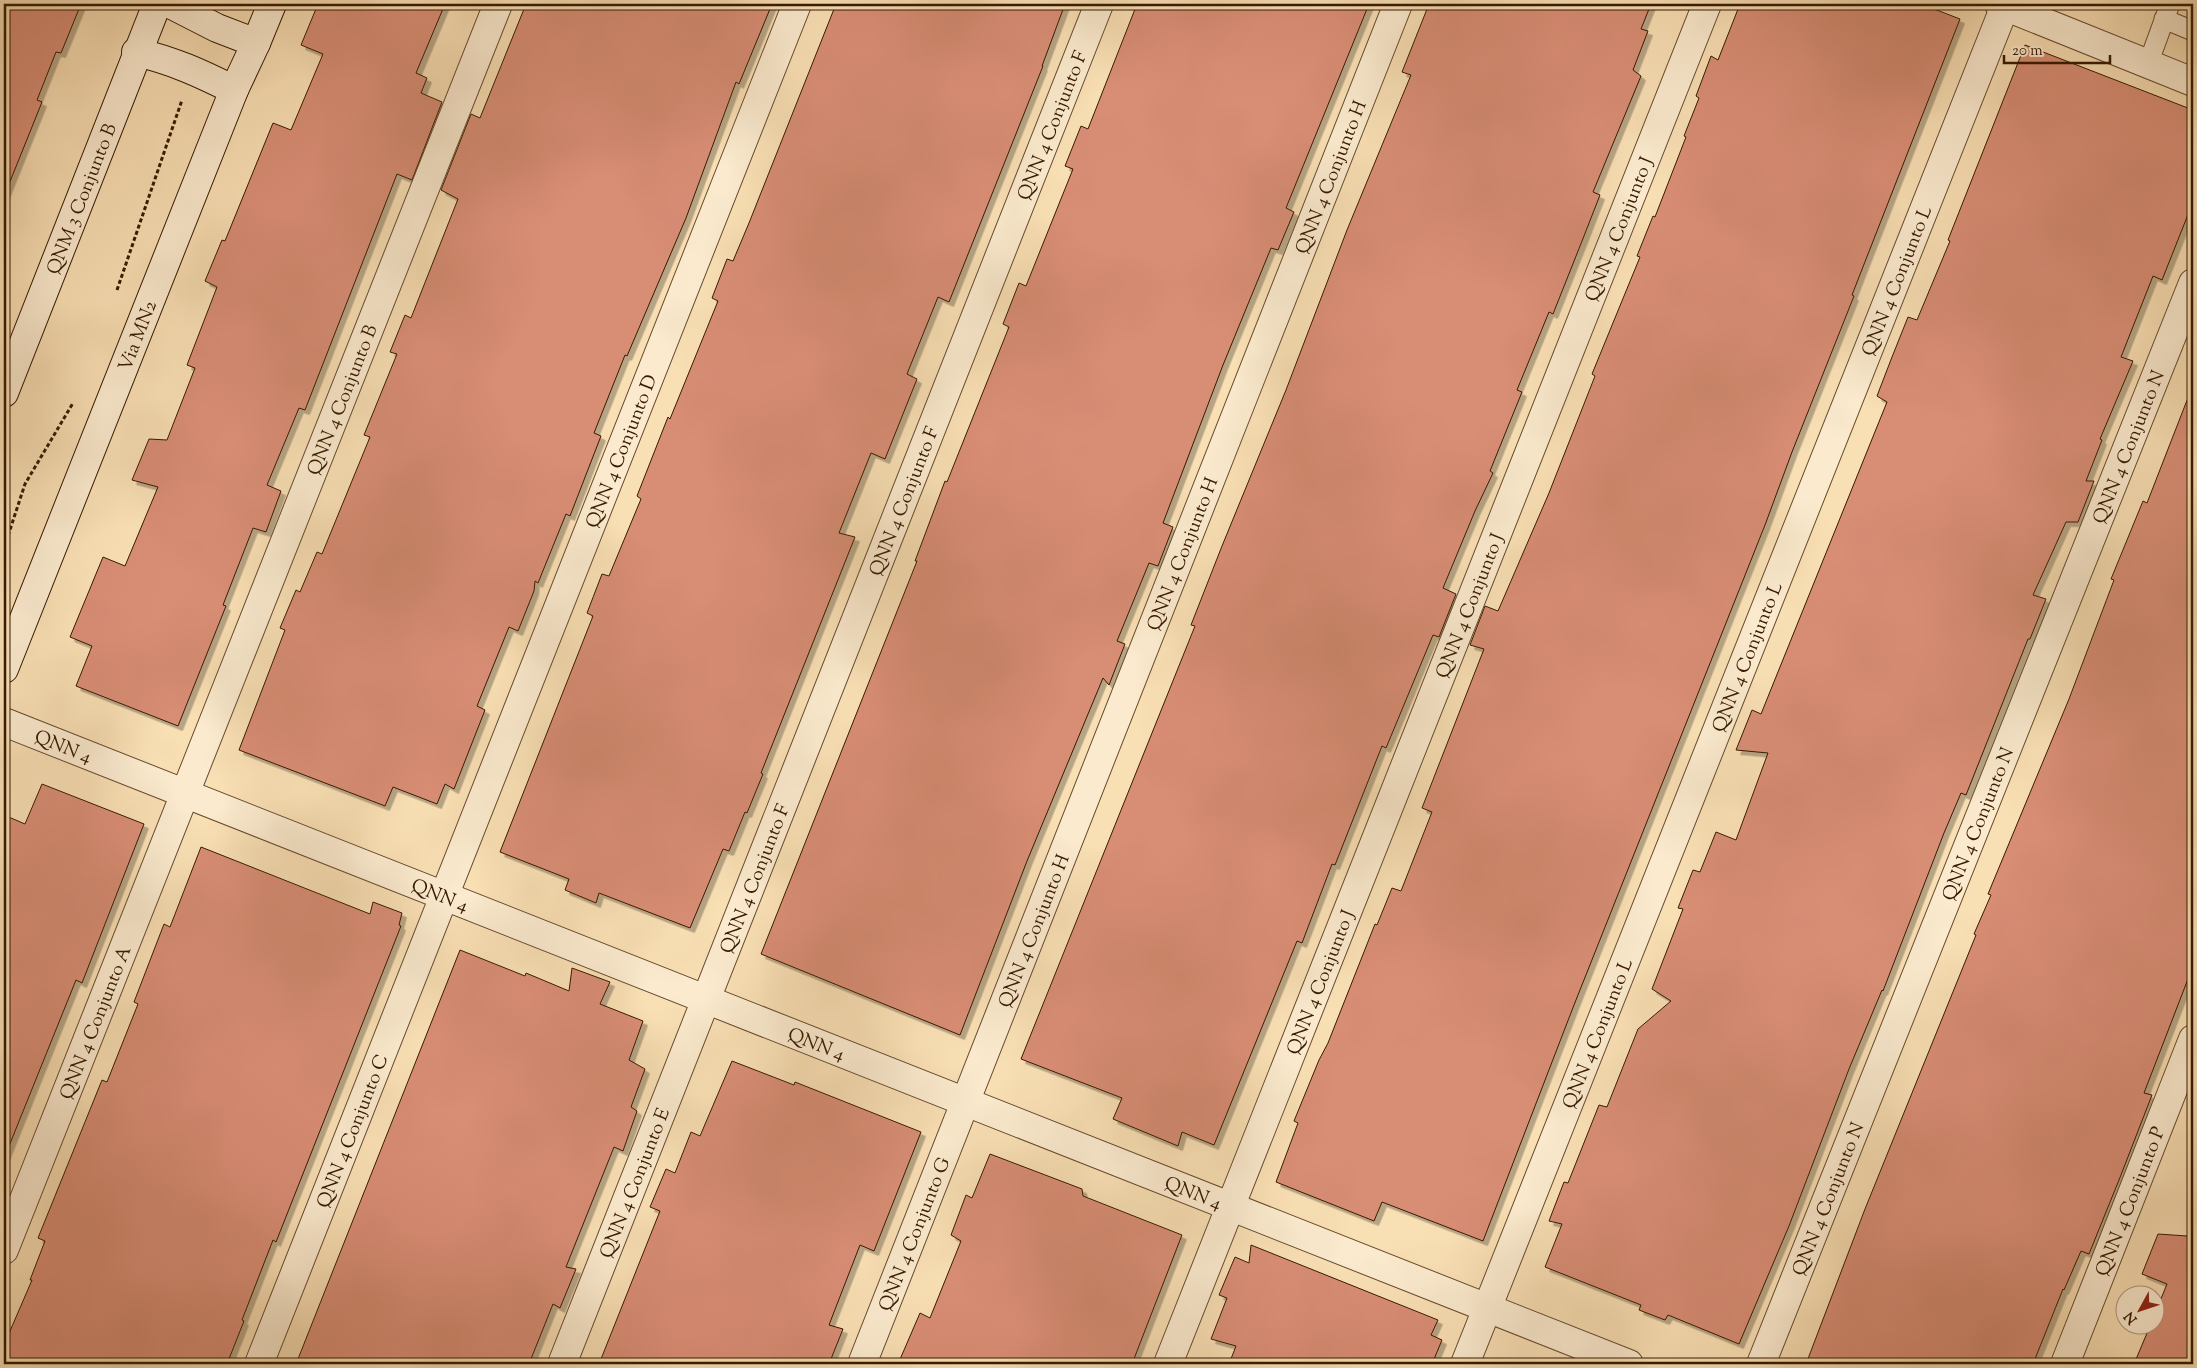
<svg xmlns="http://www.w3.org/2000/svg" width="2197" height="1368" font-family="'Sorts Mill Goudy',serif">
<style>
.building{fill:#d88d74;stroke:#361a01;filter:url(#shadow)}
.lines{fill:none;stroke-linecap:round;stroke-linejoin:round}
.service-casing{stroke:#674b2e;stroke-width:21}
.minor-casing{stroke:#674b2e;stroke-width:30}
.secondary-casing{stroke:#361a01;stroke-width:30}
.path{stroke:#361a01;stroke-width:3;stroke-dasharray:4 2.5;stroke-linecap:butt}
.service{stroke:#fbeace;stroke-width:19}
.minor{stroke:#fbeace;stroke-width:28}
.secondary{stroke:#fbeace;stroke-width:28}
.labels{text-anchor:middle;stroke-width:4;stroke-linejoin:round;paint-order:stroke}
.street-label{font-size:19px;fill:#361a01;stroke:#fbeace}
</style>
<defs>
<filter id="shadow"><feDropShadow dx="4.5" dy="4.5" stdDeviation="0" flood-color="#0004"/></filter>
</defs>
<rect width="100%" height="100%" fill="#f9dfb4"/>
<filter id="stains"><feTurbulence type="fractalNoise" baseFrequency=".004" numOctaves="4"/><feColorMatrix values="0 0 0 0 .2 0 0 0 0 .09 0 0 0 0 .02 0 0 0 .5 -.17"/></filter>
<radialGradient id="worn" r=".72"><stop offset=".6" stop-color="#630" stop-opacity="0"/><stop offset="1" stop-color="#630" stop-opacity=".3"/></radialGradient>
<path class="building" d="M4,4H81L61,53L56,52L37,100L42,102L5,194H4Z
M318,4H445L416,73L427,78L421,93L442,102L412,180L397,174L305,410L299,408L267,485L281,491L266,532L253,528L223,605L226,606L178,726L76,686L92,646L70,637L103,557L125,566L158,487L132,480L149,439L167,440L195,368L187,365L217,287L205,281L222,240L225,241L273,123L291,130L323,54L301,45Z
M526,4H772L739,84L736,82L686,218L627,356L625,355L594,433L601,436L570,516L566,514L538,583L535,581L534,591L518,631L509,627L477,706L485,710L454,789L445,784L437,804L393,787L385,806L239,750L285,630L280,628L296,590L300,592L317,552L322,554L370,437L364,435L397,354L390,352L405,315L411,318L458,199L441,190L471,114L480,118Z
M836,4H1065L1042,66H1043L949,302L938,297L907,374L917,379L885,459L871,453L839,533L855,537L761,773L763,774L747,813L745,812L729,851L723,849L690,928L599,893L596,903L565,890L569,879L500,852L593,616L587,613L602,574L609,576L641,499L637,496L668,417L670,419L718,301L712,298L727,259L733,261L749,223Z
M1137,4H1369L1286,208L1294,212L1278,250L1271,248L1223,365L1163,523L1173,527L1158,566L1149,563L1117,641L1125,644L1109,685L1103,678L1027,861L960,1035L761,954L917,561H915L945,481L947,482L1009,327L1003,324L1019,283L1026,286L1073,169L1065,166L1081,126L1088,129Z
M1429,4H1651L1641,29L1648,31L1633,70L1641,76L1593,192L1600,195L1584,236L1553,314L1549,312L1517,390L1522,392L1490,471L1493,473L1475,511L1443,588L1456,594L1439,637L1433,635L1386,748L1382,746L1335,865L1332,864L1302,943L1297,941L1214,1145L1182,1132L1178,1146L1113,1119L1122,1098L1021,1059L1195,626L1191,625L1222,546L1286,390L1347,230L1411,75L1402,72Z
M1740,4H1921L1960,19L1852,295L1854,296L1792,452L1765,525L1574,1005L1483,1241L1382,1202L1374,1221L1276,1182L1298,1123L1294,1121L1319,1060L1328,1043L1375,924L1377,925L1392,888L1401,891L1432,812L1422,808L1484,649L1470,645L1485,606L1498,611L1549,493L1595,376L1592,374L1640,257L1637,256L1653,216L1655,217L1686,137L1684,136L1699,98L1696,96L1711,56L1718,60Z
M2025,45L2193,110V202L2162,280L2153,276L2121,357L2133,361L2100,439L2102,440L2086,481H2094L2078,522H2066L2033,595L2046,599L2030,639H2028L1966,795L1961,793L1944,833L1883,991L1882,990L1849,1069L1789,1226L1739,1344L1668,1315L1665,1320L1639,1310L1641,1305L1545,1267L1562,1224L1549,1221L1564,1182L1568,1183L1599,1105L1607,1107L1638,1029L1671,1001L1652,989L1683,909L1678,908L1693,870L1700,872L1716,832L1736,840L1768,753L1736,750L1752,710L1761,714L1887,402L1877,396L1892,357L1908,317L1917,320L1950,241L1948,240Z
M2191,390H2193V966L2144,1093L2152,1095L2119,1180L2089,1254L2081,1251L2064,1290L2063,1289L2033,1364H1806L1865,1209L1976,935L1974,934L1991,895L1988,894L2069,699L2114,580L2111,579L2143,501L2147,503Z
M42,784L144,824L82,983L76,980L5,1156L4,815L25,824Z
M201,847L370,914L373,902L402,913L399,925L401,926L276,1242L273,1240L242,1320L244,1321L227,1364H4V1345L32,1280H30L45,1241L38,1238L102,1080L107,1082L138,1004L134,1002L164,924L170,927Z
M460,950L525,976L526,973L569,991L572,968L610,982L600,1004L643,1021L629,1060L645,1069L631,1107L637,1111L623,1151L614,1147L566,1267L576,1269L560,1308L553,1304L529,1364H296Z
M732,1061L794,1085L795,1082L921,1132L874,1251L860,1245L829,1325L843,1329L829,1364H599L660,1211L650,1207L666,1169L675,1173L691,1132L700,1136Z
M990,1154L1082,1189L1083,1196L1182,1235L1132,1364H898L920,1313L930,1318L961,1241L951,1235L966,1195L972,1198Z
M2192,1223L2193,1364H2134L2150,1326H2154V1316L2167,1284L2142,1274L2158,1234L2187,1236Z
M1251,1245L1438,1320L1431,1335L1442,1340L1432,1364H1229L1236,1346L1211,1339L1227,1298L1219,1295L1235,1257L1249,1263Z"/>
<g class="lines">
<defs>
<path id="service" d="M2164,19L2193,31
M2148,64L2170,4"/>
<g id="minor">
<path d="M1999,4L2193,82"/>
<path id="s1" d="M4,722L1629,1364"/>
<path id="s2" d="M4,1250L498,4"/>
<path id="s3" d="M259,1364L797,4"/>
<path id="s4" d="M562,1364L1099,4"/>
<path id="s5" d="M862,1364L1398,4"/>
<path id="s6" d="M1168,1364L1707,4"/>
<path id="s7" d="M1465,1364L2005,6"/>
<path id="s8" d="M1761,1364L2193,283"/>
<path id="s9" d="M2065,1364L2193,1039"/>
</g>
<g id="secondary">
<path d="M170,4L217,28L256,43"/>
<path d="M136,52C174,61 200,73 234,90"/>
<path id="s10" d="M4,393L157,4"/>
<path id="s11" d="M4,669L234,90L256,43L272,4"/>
</g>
</defs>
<use href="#service" class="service-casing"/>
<use href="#minor" class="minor-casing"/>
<use href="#secondary" class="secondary-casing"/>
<path class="path" d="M117,290L182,100
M4,548L25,484L73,403"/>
<use href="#service" class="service"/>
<use href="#minor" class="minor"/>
<use href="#secondary" class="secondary"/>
</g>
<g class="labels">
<g class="street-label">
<text dy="7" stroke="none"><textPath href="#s4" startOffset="1332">QNN 4 Conjunto F</textPath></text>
<text dy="7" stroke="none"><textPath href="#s5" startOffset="1276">QNN 4 Conjunto H</textPath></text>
<text dy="7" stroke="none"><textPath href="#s10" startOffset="209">QNM 3 Conjunto B</textPath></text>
<text dy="7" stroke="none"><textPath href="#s6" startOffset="1221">QNN 4 Conjunto J</textPath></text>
<text dy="7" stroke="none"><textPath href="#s7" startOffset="1166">QNN 4 Conjunto L</textPath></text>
<text dy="7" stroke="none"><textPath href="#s11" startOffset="359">Via MN2</textPath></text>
<text dy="7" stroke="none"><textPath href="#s2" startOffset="915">QNN 4 Conjunto B</textPath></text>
<text dy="7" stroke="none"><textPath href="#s8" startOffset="988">QNN 4 Conjunto N</textPath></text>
<text dy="7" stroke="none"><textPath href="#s3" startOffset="982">QNN 4 Conjunto D</textPath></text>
<text dy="7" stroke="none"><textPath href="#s4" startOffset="928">QNN 4 Conjunto F</textPath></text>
<text dy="7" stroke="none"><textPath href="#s5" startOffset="871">QNN 4 Conjunto H</textPath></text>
<text dy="7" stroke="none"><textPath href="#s6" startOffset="816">QNN 4 Conjunto J</textPath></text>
<text dy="7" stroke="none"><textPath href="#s7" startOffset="761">QNN 4 Conjunto L</textPath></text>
<text dy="7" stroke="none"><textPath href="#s1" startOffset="64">QNN 4</textPath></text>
<text dy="7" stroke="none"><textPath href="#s8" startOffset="582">QNN 4 Conjunto N</textPath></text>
<text dy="7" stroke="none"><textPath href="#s4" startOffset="522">QNN 4 Conjunto F</textPath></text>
<text dy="7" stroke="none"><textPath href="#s1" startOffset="469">QNN 4</textPath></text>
<text dy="7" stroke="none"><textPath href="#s5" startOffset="466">QNN 4 Conjunto H</textPath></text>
<text dy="7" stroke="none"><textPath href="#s6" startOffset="411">QNN 4 Conjunto J</textPath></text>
<text dy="7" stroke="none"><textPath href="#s2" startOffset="245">QNN 4 Conjunto A</textPath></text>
<text dy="7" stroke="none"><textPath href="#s7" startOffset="356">QNN 4 Conjunto L</textPath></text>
<text dy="7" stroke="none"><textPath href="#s1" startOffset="874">QNN 4</textPath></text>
<text dy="7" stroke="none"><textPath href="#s3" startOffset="251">QNN 4 Conjunto C</textPath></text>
<text dy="7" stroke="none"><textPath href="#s4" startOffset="195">QNN 4 Conjunto E</textPath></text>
<text dy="7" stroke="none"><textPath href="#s1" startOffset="1279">QNN 4</textPath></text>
<text dy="7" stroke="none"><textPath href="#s8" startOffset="178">QNN 4 Conjunto N</textPath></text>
<text dy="7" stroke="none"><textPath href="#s9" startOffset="175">QNN 4 Conjunto P</textPath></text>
<text dy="7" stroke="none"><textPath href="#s5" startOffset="140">QNN 4 Conjunto G</textPath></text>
</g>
</g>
<rect width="2197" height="1368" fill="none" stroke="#f9dfb4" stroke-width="20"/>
<rect x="5" y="5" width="2187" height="1358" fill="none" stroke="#361a01" stroke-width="2.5"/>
<rect x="10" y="10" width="2177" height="1348" fill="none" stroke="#361a01"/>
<g transform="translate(2140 1310) rotate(230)"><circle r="24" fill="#fbeace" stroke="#ac977c"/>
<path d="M0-4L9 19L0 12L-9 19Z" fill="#8f2418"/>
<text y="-8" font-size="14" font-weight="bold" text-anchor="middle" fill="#361a01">N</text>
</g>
<path d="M2004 55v8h106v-8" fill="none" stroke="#361a01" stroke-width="2.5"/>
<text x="2012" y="55" font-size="15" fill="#361a01" stroke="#fbeace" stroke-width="4" paint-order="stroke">20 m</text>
<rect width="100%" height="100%" filter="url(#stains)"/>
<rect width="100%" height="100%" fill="url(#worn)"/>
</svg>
